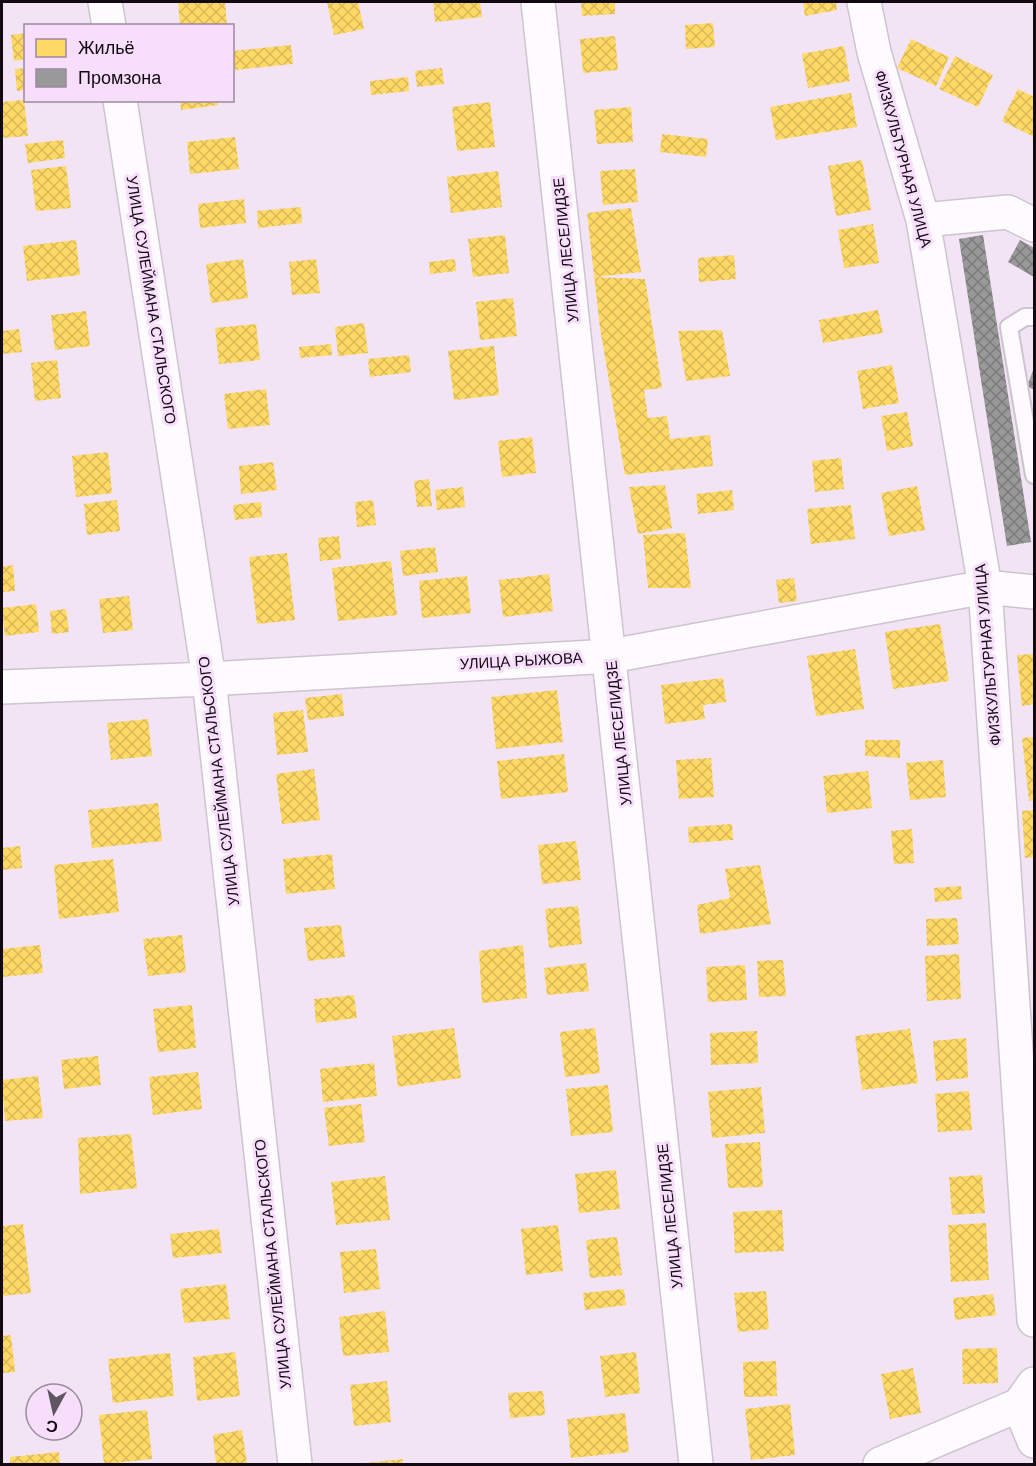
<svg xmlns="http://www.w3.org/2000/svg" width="1036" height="1466" font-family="Helvetica,sans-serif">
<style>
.homes{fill:url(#homes-cross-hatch)}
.industry{fill:url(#industry-cross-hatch)}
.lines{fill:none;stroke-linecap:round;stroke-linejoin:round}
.service-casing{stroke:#cec3d0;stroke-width:20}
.minor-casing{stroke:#cec3d0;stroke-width:36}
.service{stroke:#fdfbfe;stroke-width:16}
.minor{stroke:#fdfbfe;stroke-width:33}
.labels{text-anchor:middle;stroke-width:6;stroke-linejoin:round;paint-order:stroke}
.street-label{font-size:15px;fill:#120913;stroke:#f7defb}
</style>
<defs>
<pattern id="homes-cross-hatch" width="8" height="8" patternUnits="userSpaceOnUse" patternTransform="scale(1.5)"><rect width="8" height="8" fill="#ffd966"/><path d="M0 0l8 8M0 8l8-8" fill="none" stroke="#dab958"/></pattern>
<pattern id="industry-cross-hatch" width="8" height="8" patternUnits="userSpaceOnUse" patternTransform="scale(1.5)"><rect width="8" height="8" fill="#999"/><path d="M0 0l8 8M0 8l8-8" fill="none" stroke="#7b7b7c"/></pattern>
</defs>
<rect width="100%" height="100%" fill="#f2e4f5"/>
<path class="homes" d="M178,2H225L227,26H180Z
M327,2H358L364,29L334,35Z
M433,2H480L482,17L435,22Z
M581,2H615V14L582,16Z
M803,2H836L837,10L805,16Z
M713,23L715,47L686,49L685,25Z
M26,33V59L14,61L11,35Z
M615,36L618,70L583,73L580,39Z
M911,39L949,57L936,86L897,68Z
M291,45L293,64L235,70L233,51Z
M844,46L850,81L808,88L802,54Z
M955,56L993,75L978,107L939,89Z
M26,68V90L17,91L15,69Z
M442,68L444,84L417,87L415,71Z
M408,77L409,91L371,95L370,81Z
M1018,89L1034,97V137L1002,121Z
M851,93L857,127L776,140L770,107Z
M24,100L28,136L2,138V102Z
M180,100H217L218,105L181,110Z
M490,102L495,147L457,151L452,107Z
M631,107L633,142L597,144L594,110Z
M662,134L708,139L706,157L660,152Z
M235,137L239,169L190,174L187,142Z
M63,140L65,158L28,163L25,144Z
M862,160L871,210L836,216L828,166Z
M66,166L71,208L36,211L31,170Z
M635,169L638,202L603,205L600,171Z
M498,171L502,207L451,213L447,177Z
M244,199L246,223L200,228L198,204Z
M301,207L302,223L258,228L257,211Z
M631,208L641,272L595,277L645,279L662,388L644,390L648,418L667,416L670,439L710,435L713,466L625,475L600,328L587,213Z
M873,224L879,263L844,268L838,230Z
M505,235L509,273L473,277L468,239Z
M76,240L80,275L27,281L23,246Z
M734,255L736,279L699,282L698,258Z
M243,259L248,298L211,303L206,264Z
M316,259L320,293L292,295L289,262Z
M455,259L456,271L430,274L429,262Z
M513,298L517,336L480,340L476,302Z
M878,310L883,333L823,343L819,320Z
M86,311L90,346L55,350L51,315Z
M364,323L368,353L338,356L335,327Z
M256,324L260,360L219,364L215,328Z
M19,329L22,352L2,354V331Z
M722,330L730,376L686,381L678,331Z
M331,344L332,355L300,358L299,347Z
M494,346L499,395L454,400L448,351Z
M409,355L411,372L370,377L368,359Z
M57,360L61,398L35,401L31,363Z
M892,365L899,403L863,409L857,371Z
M266,389L270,425L228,429L224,394Z
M907,412L913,446L887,451L881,416Z
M532,437L536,473L502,477L498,441Z
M108,452L112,493L76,497L72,456Z
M841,458L844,489L815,492L812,461Z
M273,462L277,490L241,494L239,466Z
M429,479L432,506L417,507L414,481Z
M665,485L672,528L638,534L629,487Z
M917,486L925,530L889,536L881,493Z
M463,487L465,507L437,510L435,490Z
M732,490L734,510L698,514L696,494Z
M117,500L120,531L87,535L84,504Z
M373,500L376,525L357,527L355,502Z
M261,502L262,517L235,520L233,505Z
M851,505L855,539L811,544L807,509Z
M685,533L691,588H648L643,535Z
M339,536L341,559L320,561L318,538Z
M435,547L438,572L403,576L400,551Z
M287,553L295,620L257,624L249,557Z
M391,561L397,615L338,621L332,568Z
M13,565L15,591L2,592V567Z
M549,574L553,611L503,617L499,580Z
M467,576L471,613L422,618L419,581Z
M794,578L797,601L779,603L776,580Z
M129,596L133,630L103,633L99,599Z
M36,604L39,632L5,636L2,608Z
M66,609L69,632L52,634L50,611Z
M940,624L949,681L893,689L885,632Z
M855,649L864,709L816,716L807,656Z
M1034,654V704L1022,706L1017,655Z
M723,678L726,702L703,705L705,719L665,724L661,685Z
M557,690L563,742L496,749L491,697Z
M342,694L344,716L308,720L305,698Z
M303,710L308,752L277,755L273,713Z
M148,719L152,756L111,760L107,723Z
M1034,737V800L1029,801L1022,738Z
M865,740H900V758L865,756Z
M564,754L568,792L501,799L497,761Z
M711,758L714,797L679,799L676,760Z
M943,760L946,797L910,800L906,763Z
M314,769L320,820L282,824L276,774Z
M868,771L872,808L827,813L823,776Z
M158,803L162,841L92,848L88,810Z
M1034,810V857L1025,858L1022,811Z
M732,824L733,840L689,843L688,827Z
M912,829L914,863L894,864L891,831Z
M576,841L581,880L542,884L538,845Z
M20,846L22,868L2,870V848Z
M332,854L335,889L286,894L283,859Z
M113,859L119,912L59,919L54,865Z
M760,865L771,924L700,934L697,905L730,898L725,869Z
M961,886L962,899L935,902L934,888Z
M578,906L582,944L549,948L545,909Z
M957,918L959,944L927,946L926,919Z
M341,925L345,957L308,961L304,928Z
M182,935L186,972L148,976L143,939Z
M40,945L43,973L2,977V949Z
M523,945L527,998L482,1003L479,951Z
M959,954L961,999L927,1001L925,956Z
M783,960L786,996L759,997L757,961Z
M586,963L589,991L547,995L544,968Z
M745,965L747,1000L708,1002L706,967Z
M354,995L357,1018L316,1023L314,999Z
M192,1005L196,1048L158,1052L153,1009Z
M454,1028L461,1078L398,1087L392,1036Z
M595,1028L600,1073L565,1077L560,1032Z
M910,1029L918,1083L862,1090L855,1036Z
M757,1031L758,1063L711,1065L710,1033Z
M966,1038L968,1078L936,1081L933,1041Z
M98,1056L101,1085L64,1089L61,1060Z
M374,1063L377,1096L323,1102L320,1069Z
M198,1072L202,1109L153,1115L149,1077Z
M38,1076L43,1118L5,1121L2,1080Z
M608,1085L613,1132L571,1136L566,1089Z
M761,1087L765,1133L712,1138L708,1092Z
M969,1091L972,1130L938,1132L935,1094Z
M361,1104L365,1142L329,1146L324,1108Z
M131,1134L137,1188L80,1194L78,1138Z
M760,1142L763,1187L728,1188L725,1144Z
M616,1170L620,1209L579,1213L575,1174Z
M982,1175L985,1213L952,1215L949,1177Z
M385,1176L390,1220L336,1225L331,1182Z
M782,1210L784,1251L735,1253L733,1212Z
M986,1223L989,1280L951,1282L948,1225Z
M23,1224L31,1293L2,1296V1226Z
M558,1225L563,1271L526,1275L521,1229Z
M219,1229L222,1253L173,1258L170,1234Z
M617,1237L622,1275L590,1278L586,1240Z
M376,1249L380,1289L344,1293L340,1252Z
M226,1284L230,1319L184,1323L180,1289Z
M624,1289L626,1305L585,1310L583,1293Z
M766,1291L769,1329L738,1332L734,1293Z
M993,1294L996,1315L955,1320L953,1298Z
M385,1311L389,1352L343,1356L339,1317Z
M11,1335L15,1372L2,1373V1336Z
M997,1348L998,1383L963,1384L962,1349Z
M235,1352L240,1396L197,1401L193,1357Z
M636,1352L640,1393L605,1397L600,1356Z
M170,1353L174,1396L113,1403L108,1359Z
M776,1361L777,1396L744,1397L743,1362Z
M913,1368L921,1413L890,1419L881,1374Z
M387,1381L391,1422L354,1426L350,1385Z
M543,1391L545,1415L510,1418L508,1393Z
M790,1404L795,1455L751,1460L745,1409Z
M147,1410L152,1459L104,1464L99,1415Z
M625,1413L629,1452L571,1458L567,1419Z
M242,1430L247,1464H216L213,1435Z
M59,1452L60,1464H10V1457Z
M403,1459V1464H366V1463Z"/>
<path class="industry" d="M983,235L1031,542L1007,546L959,239Z
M1020,240L1034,248V277L1008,262Z
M1034,368V390L1027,386Z"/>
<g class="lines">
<defs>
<path id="service" d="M1034,317H1025L1009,327L1034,475"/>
<path id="minor" d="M105,2L109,26
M538,2L696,1464
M864,2L874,52L923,220L985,587L1034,1320
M120,100L209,679L295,1464
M923,220L1008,212L1034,225
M2,687L209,679L611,656L985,587L1034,592
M1019,1405L1034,1441
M880,1464L1019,1405L1034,1384"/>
</defs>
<use href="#service" class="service-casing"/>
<use href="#minor" class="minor-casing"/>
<use href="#service" class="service"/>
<use href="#minor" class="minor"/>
</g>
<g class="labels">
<g class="street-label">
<text transform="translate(903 159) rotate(75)" y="5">ФИЗКУЛЬТУРНАЯ УЛИЦА</text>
<text transform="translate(566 250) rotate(-96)" y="5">УЛИЦА ЛЕСЕЛИДЗЕ</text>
<text transform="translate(151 300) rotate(81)" y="5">УЛИЦА СУЛЕЙМАНА СТАЛЬСКОГО</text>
<text transform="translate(988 655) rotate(-95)" y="5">ФИЗКУЛЬТУРНАЯ УЛИЦА</text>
<text transform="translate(521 661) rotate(-3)" y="5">УЛИЦА РЫЖОВА</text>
<text transform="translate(619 733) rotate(-96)" y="5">УЛИЦА ЛЕСЕЛИДЗЕ</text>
<text transform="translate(219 781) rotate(-97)" y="5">УЛИЦА СУЛЕЙМАНА СТАЛЬСКОГО</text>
<text transform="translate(670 1216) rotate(-96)" y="5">УЛИЦА ЛЕСЕЛИДЗЕ</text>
<text transform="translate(273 1264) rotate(-96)" y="5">УЛИЦА СУЛЕЙМАНА СТАЛЬСКОГО</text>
</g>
</g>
<rect width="1036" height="1466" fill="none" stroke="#120913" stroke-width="6"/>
<rect x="24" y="24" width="210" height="78" fill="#f7defb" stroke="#9b899e" stroke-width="1.5"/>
<rect x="36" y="39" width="30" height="18" fill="#ffd966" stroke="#9b899e" stroke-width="1.5"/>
<text x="78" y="54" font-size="18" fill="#120913">Жильё</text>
<rect x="36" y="69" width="30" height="18" fill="#999999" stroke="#9b899e" stroke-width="1.5"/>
<text x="78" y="84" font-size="18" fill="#120913">Промзона</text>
<g transform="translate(54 1412) rotate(188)"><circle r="28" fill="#f7defb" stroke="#9b899e" stroke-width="1.5"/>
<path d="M0-4.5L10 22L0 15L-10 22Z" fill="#605662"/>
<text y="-9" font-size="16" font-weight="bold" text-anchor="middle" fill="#120913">С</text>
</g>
</svg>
